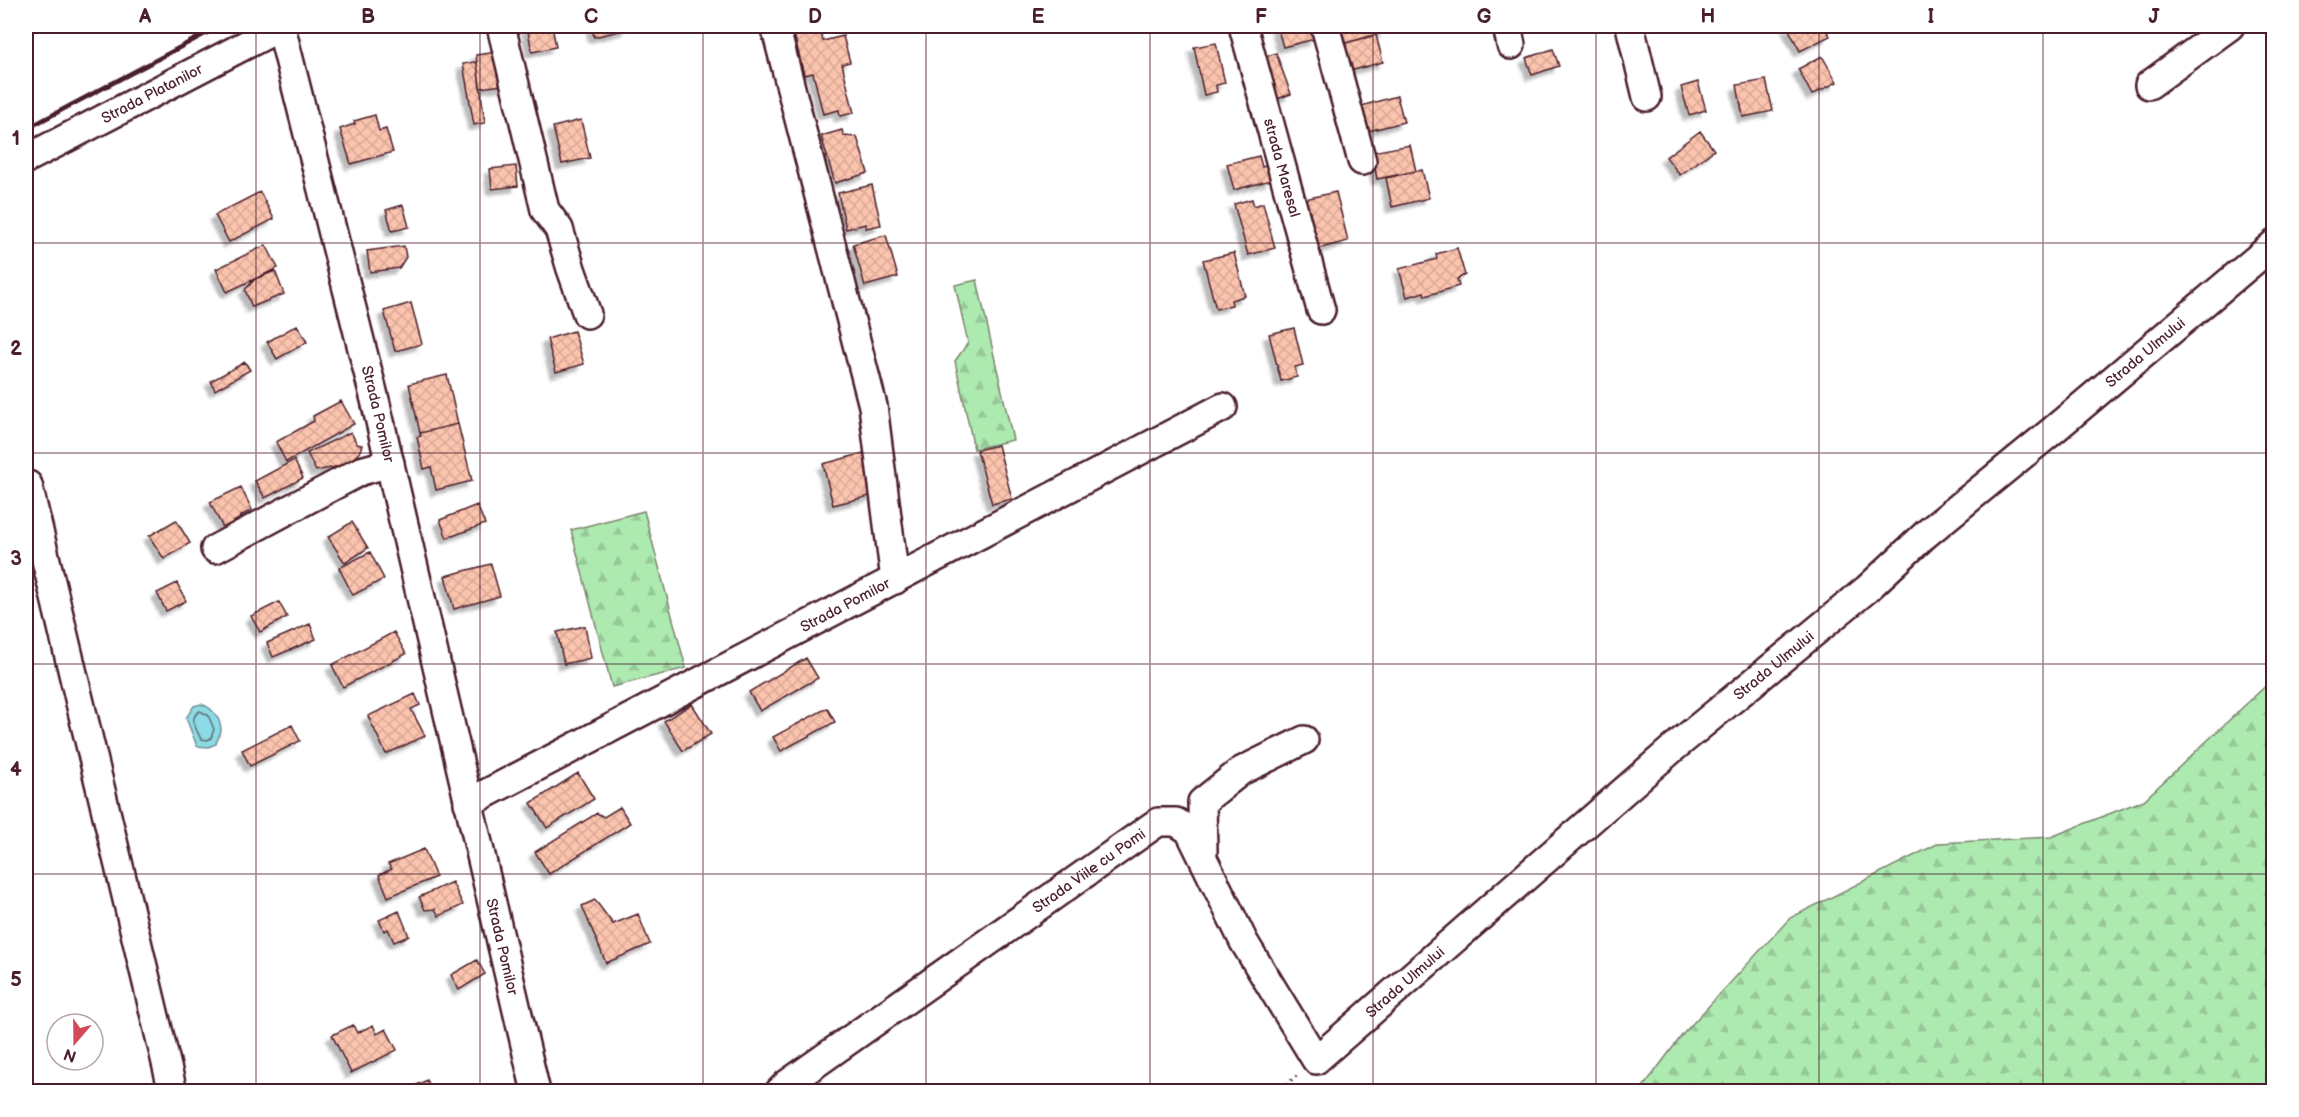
<svg xmlns="http://www.w3.org/2000/svg" width="2299" height="1117" font-family="'Balsamiq Sans',sans-serif">
<style>
.forest{fill:url(#forest-firs);stroke:#7c846e;stroke-width:1.5}
.water{fill:#8bdce4;stroke:#71909a;stroke-width:1.5}
.lines{fill:none;stroke-linecap:round;stroke-linejoin:round}
.shore{stroke:#646b75;stroke-width:1.5}
.building{fill:url(#building-cross-hatch);stroke:#4a1f2b;stroke-width:1.5;filter:url(#shadow)}
.minor-casing{stroke:#4a1f2b;stroke-width:32}
.path{stroke:#4a1f2b;stroke-width:3;stroke-dasharray:1.5 4.5;stroke-linecap:butt}
.minor{stroke:#fff;stroke-width:27}
.rail{stroke:#4a1f2b;stroke-width:4.5}
.grid{fill:none;stroke:#4a1f2b;stroke-width:1.5;stroke-opacity:0.55}
.labels{text-anchor:middle;stroke-width:6;stroke-linejoin:round;paint-order:stroke}
.street-label{font-size:15px;fill:#4a1f2b;stroke:#fff}
.neatline{fill:none;stroke:#4a1f2b;stroke-width:2}
.grid-label{font-size:20px;text-anchor:middle;font-weight:bold;fill:#4a1f2b}
</style>
<defs>
<pattern id="forest-firs" width="22" height="20" patternUnits="userSpaceOnUse" patternTransform="scale(1.5)"><rect width="22" height="20" fill="#adeab0"/><path d="M5 1l3.5 6h-7zM16 11l3.5 6h-7z" fill="#96c898"/></pattern>
<pattern id="building-cross-hatch" width="8" height="8" patternUnits="userSpaceOnUse" patternTransform="scale(1.5)"><rect width="8" height="8" fill="#fbc4ae"/><path d="M0 0l8 8M0 8l8-8" fill="none" stroke="#d9a896"/></pattern>
<filter id="shadow"><feDropShadow dx="-5.5" dy="5.5" stdDeviation="1.5" flood-color="#0004"/></filter>
</defs>
<rect width="100%" height="100%" fill="#fff"/>
<filter id="ink" filterUnits="userSpaceOnUse"><feTurbulence type="fractalNoise" baseFrequency=".0167" numOctaves="2"/><feDisplacementMap in="SourceGraphic" scale="12" xChannelSelector="R" yChannelSelector="G"/><feConvolveMatrix kernelMatrix="1 2 1 2 8 2 1 2 1" color-interpolation-filters="sRGB"/></filter>
<g filter="url(#ink)">
<path class="forest" d="M977,280L1013,440L974,449L955,361L968,343L955,285Z
M644,511L686,668L612,687L571,530Z
M2273,679V1091H1640L1683,1034L1790,918L1939,843L2051,837L2144,800Z"/>
<path class="water" d="M201,704C211,707 220,717 221,729C221,733 217,740 216,744L208,747L197,746L186,718L194,706Z"/>
<g class="lines">
<path class="shore" d="M200,711L208,715L214,729L211,738L207,740L201,739C196,729 188,717 200,711Z"/>
</g>
<path class="building" d="M527,26H552L556,47L532,52Z
M592,26H628V29L594,37Z
M792,26H819L823,41L843,36L850,62L842,64L854,113L840,116L839,110L823,114L813,73L804,75Z
M1277,26H1311L1315,39L1283,47Z
M1337,26H1383L1385,32L1342,44Z
M1787,26H1824L1830,36L1800,51Z
M1376,35L1383,62L1350,71L1342,44Z
M1216,43L1225,83L1216,85L1217,92L1204,95L1194,47Z
M1553,49L1559,66L1532,75L1526,58Z
M506,51L511,84L480,88L476,55Z
M1276,53L1291,94L1274,100L1260,59Z
M1822,56L1837,82L1812,95L1798,69Z
M475,62L477,63L485,123L474,125L463,64Z
M1766,80L1773,111L1743,117L1737,85Z
M1698,82L1706,110L1689,115L1681,87Z
M1397,96L1404,122L1368,131L1361,106Z
M375,115L379,131L386,129L393,152L351,164L340,129L355,124L354,121Z
M581,120L590,158L562,164L553,127Z
M842,130L844,136L857,137L868,173L835,183L821,136Z
M1700,131L1714,150L1680,175L1666,157Z
M1410,145L1416,171L1377,179L1372,152Z
M1259,156L1262,167L1268,165L1271,180L1234,190L1227,164Z
M516,166L518,186L492,189L490,169Z
M1422,170L1429,198L1392,207L1386,178Z
M872,185L881,225L866,228V224L846,229L838,193Z
M260,192L274,219L229,242L215,215Z
M1336,192L1348,241L1317,249L1305,199Z
M1252,199L1254,206L1263,203L1275,248L1248,255L1234,204Z
M403,205L409,227L392,231L386,210Z
M886,235L898,277L865,286L853,244Z
M266,245L278,268L227,292L216,269Z
M404,246L406,257L399,268L370,272L367,251Z
M1457,248L1465,275L1457,279L1459,286L1425,296L1424,292L1407,297L1399,269L1437,259L1436,254Z
M1234,253L1245,296L1231,300L1232,305L1216,309L1203,260Z
M275,271L284,294L252,307L245,290L255,279Z
M411,303L422,344L395,351L384,311Z
M297,325L307,342L277,359L267,342Z
M1294,328L1303,365L1295,367L1297,377L1281,381L1269,334Z
M574,331L584,364L556,372L547,339Z
M245,362L250,370L215,390L211,381Z
M447,375L458,424L420,433L409,384Z
M341,401L354,424L286,462L276,442L314,421L313,416Z
M458,424L472,481L436,490L431,467L424,469L417,437L421,436L420,433Z
M351,432L357,444L362,445L359,453L345,465L316,471L307,453Z
M998,445L1012,499L992,504L977,450Z
M864,453L874,495L833,505L823,464Z
M294,460L303,478L265,498L255,481Z
M241,487L252,510L241,516L240,524L225,532L210,502Z
M477,505L485,524L447,538L440,520Z
M176,520L190,543L164,559L149,536Z
M352,522L368,548L345,563L328,537Z
M370,552L384,579L353,595L339,568Z
M491,564L500,596L454,609L445,576Z
M177,583L186,601L166,611L157,593Z
M279,602L287,617L260,632L251,616Z
M310,624L316,639L273,657L267,643Z
M585,626L591,658L564,664L557,632Z
M394,632L406,654L343,687L332,665Z
M806,658L818,678L760,711L749,692Z
M415,694L420,705L411,709L425,736L386,754L368,716Z
M692,704L711,734L683,751L664,721Z
M827,708L835,722L781,751L773,737Z
M292,725L300,741L250,766L242,750Z
M578,773L594,799L547,828L531,803Z
M620,807L630,823L549,874L535,852L597,813L604,817Z
M424,849L436,877L388,897L379,875L392,869L388,864Z
M452,882L463,905L439,916L435,909L425,910L419,897Z
M595,900L613,924L638,914L650,944L606,963L582,906Z
M399,911L409,936L394,942L388,929L384,931L379,920Z
M477,960L485,974L459,990L451,975Z
M353,1025L357,1033L373,1025L377,1034L386,1029L397,1050L351,1073L332,1035Z
M427,1080L432,1092H402Z"/>
<g class="lines">
<defs>
<g id="minor">
<path d="M501,26L545,210L559,229L571,269L587,314"/>
<path d="M775,26L873,406L895,580"/>
<path id="s1" d="M1243,26L1321,310"/>
<path d="M1325,26L1362,161"/>
<path d="M1507,26L1511,45"/>
<path d="M1630,26L1647,97"/>
<path id="s2" d="M281,27L375,400L536,1092"/>
<path d="M2149,85L2230,26"/>
<path id="s3" d="M26,159L282,26"/>
<path d="M28,485L173,1092"/>
<path d="M215,549L361,471L390,463"/>
<path id="s4" d="M468,803L1223,407"/>
<path d="M1203,852L1202,802L1241,771L1304,740"/>
<path id="s5" d="M779,1092L787,1084L1158,822H1176L1189,830L1244,942L1316,1060L1671,750L1867,589L1926,534L2051,432L2274,244"/>
</g>
</defs>
<use href="#minor" class="minor-casing"/>
<path class="path" d="M1277,1092L1299,1074"/>
<use href="#minor" class="minor"/>
<path class="rail" d="M26,129L220,26"/>
</g>
</g>
<path class="grid" d="M256,26V1092M480,26V1092M703,26V1092M926,26V1092M1150,26V1092M1373,26V1092M1596,26V1092M1819,26V1092M2043,26V1092M26,243H2274M26,453H2274M26,664H2274M26,874H2274"/>
<g class="labels">
<g class="street-label">
<text dy="5" stroke="none"><textPath href="#s3" startOffset="142">Strada Platanilor</textPath></text>
<text dy="5" stroke="none"><textPath href="#s1" startOffset="147">strada Maresal</textPath></text>
<text dy="5" stroke="none"><textPath href="#s5" startOffset="1852">Strada Ulmului</textPath></text>
<text dy="5" stroke="none"><textPath href="#s2" startOffset="399">Strada Pomilor</textPath></text>
<text dy="5" stroke="none"><textPath href="#s4" startOffset="426">Strada Pomilor</textPath></text>
<text dy="5" stroke="none"><textPath href="#s5" startOffset="1366">Strada Ulmului</textPath></text>
<text dy="5" stroke="none"><textPath href="#s5" startOffset="381">Strada Viile cu Pomi</textPath></text>
<text dy="5" stroke="none"><textPath href="#s2" startOffset="946">Strada Pomilor</textPath></text>
<text dy="5" stroke="none"><textPath href="#s5" startOffset="880">Strada Ulmului</textPath></text>
</g>
</g>
<rect width="2299" height="1117" fill="none" stroke="#fff" stroke-width="66"/>
<g transform="translate(75 1042) rotate(200)"><circle r="28" fill="#ffffff" stroke="#b7a5aa" stroke-width="1.5"/>
<path d="M0-4.5L10 22L0 15L-10 22Z" fill="#d1495b"/>
<text y="-9" font-size="16" font-weight="bold" text-anchor="middle" fill="#4a1f2b">N</text>
</g>
<rect x="33" y="33" width="2233" height="1051" class="neatline"/>
<g class="grid-label">
<text x="145" y="23">A</text>
<text x="368" y="23">B</text>
<text x="591" y="23">C</text>
<text x="815" y="23">D</text>
<text x="1038" y="23">E</text>
<text x="1261" y="23">F</text>
<text x="1484" y="23">G</text>
<text x="1708" y="23">H</text>
<text x="1931" y="23">I</text>
<text x="2154" y="23">J</text>
<text x="16" y="145">1</text>
<text x="16" y="355">2</text>
<text x="16" y="565">3</text>
<text x="16" y="776">4</text>
<text x="16" y="986">5</text>
</g>
</svg>
